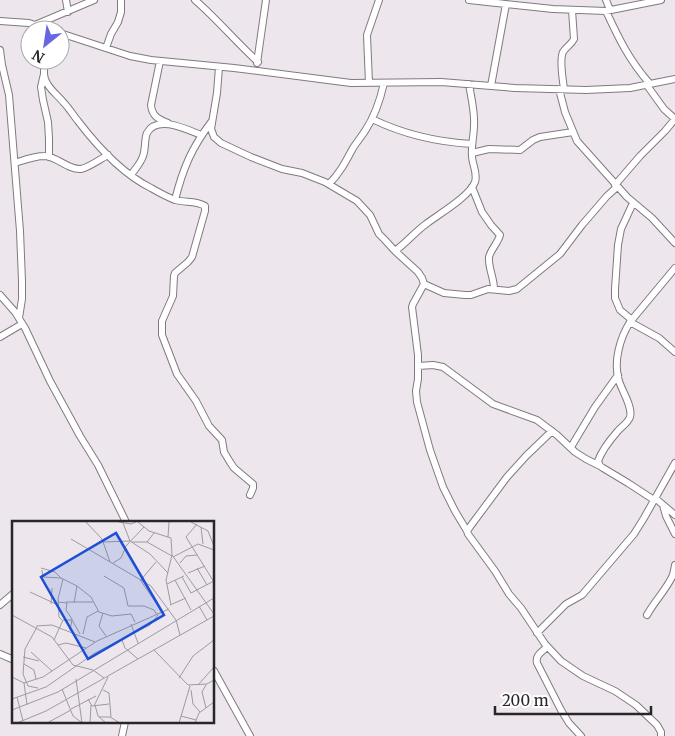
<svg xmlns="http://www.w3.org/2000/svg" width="675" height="736" font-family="Merriweather,serif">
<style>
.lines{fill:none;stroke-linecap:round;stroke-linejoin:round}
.street-casing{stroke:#807a7f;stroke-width:8}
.street{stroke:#fff;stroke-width:6}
.inset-road{fill:none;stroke:#9e9a9e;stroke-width:1}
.view{fill:#1d4ed8;fill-opacity:0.15;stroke:#1d4ed8;stroke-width:2.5}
.inset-edge{fill:none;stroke:#282628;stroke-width:2.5}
</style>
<rect width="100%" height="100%" fill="#ede7ed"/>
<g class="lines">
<defs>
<path id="street" d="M66,0L68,12
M195,0C217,19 236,42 258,62
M469,0L553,9L606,11L661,0
M606,0L610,10
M606,11C619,39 629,60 650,84
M0,21L29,23L51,30
M35,25L94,0
M60,33L130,56L151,60L234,68L351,83L441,82L515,88L586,90L630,88L675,79
M106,48L111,34L118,22L121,12V0
M0,50L2,65L9,95L20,231L22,281V299L19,318
M45,60C44,66 43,73 45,79C48,89 58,95 64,103C69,108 73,115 78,121C97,146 123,174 151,188C158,192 167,197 175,200C186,203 195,200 205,206V211L192,257L188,262L175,273L174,276L173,296L162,321V335L177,374L196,401L209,426L222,440L224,452L230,462L234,468L253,484V488L250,495
M160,61L151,105C152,116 158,119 168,123
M257,63L266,0
M219,67L217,93L211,129L214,137L221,143L251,157L282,169L302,173L325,182L357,201L370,215L379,234L384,239L395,251L418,272L422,278L424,284L413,304L412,307L418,355V379L416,391L417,402L430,450L443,487L455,511L467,531
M44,74L41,87L43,100L48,122L49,139V157
M369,83L367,35L379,0
M491,86L506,4
M559,89L565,112L577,141L627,197L652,218L675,243
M564,89C563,80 559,60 563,52C566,47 571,45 574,39L572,10
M372,119C405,135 436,142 472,144
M472,153L489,149L520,150L533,140L540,137L573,132
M15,163C24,160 34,156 45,156C58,157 68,170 81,169C90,167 100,159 108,155
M131,175C135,169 141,163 143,156C146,148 144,140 147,133C157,114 188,130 201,135
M329,184C340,173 346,161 353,148C357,142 361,137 365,131C375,116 380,101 384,83
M615,185L640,156L665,131L675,119L664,109L646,84
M472,187L482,212L491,225L500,235C498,243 491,249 489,257C488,267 494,278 494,289
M175,200C183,168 192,147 212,121
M395,251C406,243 415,232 426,224C439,214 469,197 475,182C478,173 472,164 472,156C471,145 474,136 474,125C475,112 471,97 469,84
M424,284L444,293L465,295H471L488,289L509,291L517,289L560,254L582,225L607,196L617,187
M0,295L15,312L25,328L50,381L80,436L98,465L126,522
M632,320L620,310L615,298V289L618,245L621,229L633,203
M630,322L659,338L675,352
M0,337L22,324
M418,366L433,365L443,367L493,404L537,420L557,435L575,452L586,459L600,466
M552,431L526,456L507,477L472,524L467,531L468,534L495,571L509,594L521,608L545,644L561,661L583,676L615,691L636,705L657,725L661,732V736
M571,447L595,407L618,375
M655,498L675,515
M654,500L628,483L603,468L600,466L598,461C602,450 610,440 617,432C621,427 628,423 630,417C633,407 622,391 619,381C613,362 620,338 630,322L675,268
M663,505L666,516L675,534
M0,605L14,593
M647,615C654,602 665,591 672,577C674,573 674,570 675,565
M537,633L566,604L582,595L634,534L644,518L675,463
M547,647C542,652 535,655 537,663L561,710L569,723L581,736
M0,654L14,660
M214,671L250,736
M122,736L125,722"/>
</defs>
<use href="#street" class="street-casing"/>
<use href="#street" class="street"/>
</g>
<g transform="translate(12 521)">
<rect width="202" height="202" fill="#ede7ed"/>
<path class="inset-road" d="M74,1L90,18L98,41M107,1L119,3L124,1M126,1L137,10L159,17L160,34L202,93M179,1L196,10L202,25M111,2L118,20L138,33L156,52M185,3L174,16L202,61M189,6L191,23M156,16L157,1M59,18L139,65L164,99L168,114M91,21L118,20M120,21H135L142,12M135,21L160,35M161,36L186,23L202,29M101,42L109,37L114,25L132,6M168,42L174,35L185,34M29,47L43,51L49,57M185,47L195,64M30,49L31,56L49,57L65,65L62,82M176,52L193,45M92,55L112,67L116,85H132L142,89L145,94M170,56L179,72L202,60M51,58L46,78L47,96L51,100M163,59L179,89M128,60L144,41M129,60L151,92M155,63L172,55M65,65L79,76L87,91L100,95L119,93L123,101M18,71L46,84M46,81L55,82L54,89L60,98L58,110M54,81H81M39,83L40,67M158,84L174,77M159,84L154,59L160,34M187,85L195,99M91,92L87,105L94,115M0,94L40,116L61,144L81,149L92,157M60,99L68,113M119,103L126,122M24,105L40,104L83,121M25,106L13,128L11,153L16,165L26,167M122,112L138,104L146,94M71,113L75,96L86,90M42,119L51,99H60M110,119L113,127L126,138M46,124L54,122L74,127M142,129L176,164L195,163L202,159M19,131L40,150M11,136L27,140M12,143L22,149L24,158M0,156L12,162L31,156L85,120L157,88M167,157L181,135L202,119M64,158L70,202M12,162L15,184M186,164L202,146M194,164L190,171L194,187M50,168L61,195L69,201M91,169L97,172L99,196M179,169L181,183L188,191M5,176L11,200M0,178L34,166L83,132L122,112M76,178L80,185L97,183M83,184L86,195L94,202M82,185L96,156M59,188L84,175M0,189L46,171L202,77M169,195L184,199M87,196H98L108,202M5,202L34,190L202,95M35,202L59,189M78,202L79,184M167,202L178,165M183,202L187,192L202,181"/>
<path class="view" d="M104,12L152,94L76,138L29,56Z"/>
<rect width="202" height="202" class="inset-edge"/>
</g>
<g transform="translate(45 45) rotate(210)"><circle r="24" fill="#ffffff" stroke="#a9a8a9"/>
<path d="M0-4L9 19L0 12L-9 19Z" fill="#6866e0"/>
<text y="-8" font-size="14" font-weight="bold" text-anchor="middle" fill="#282628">N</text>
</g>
<path d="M495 706v8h156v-8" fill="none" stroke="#282628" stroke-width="2.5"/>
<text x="502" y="706" font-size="15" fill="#282628" stroke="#ffffff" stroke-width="4" paint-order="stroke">200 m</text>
</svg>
